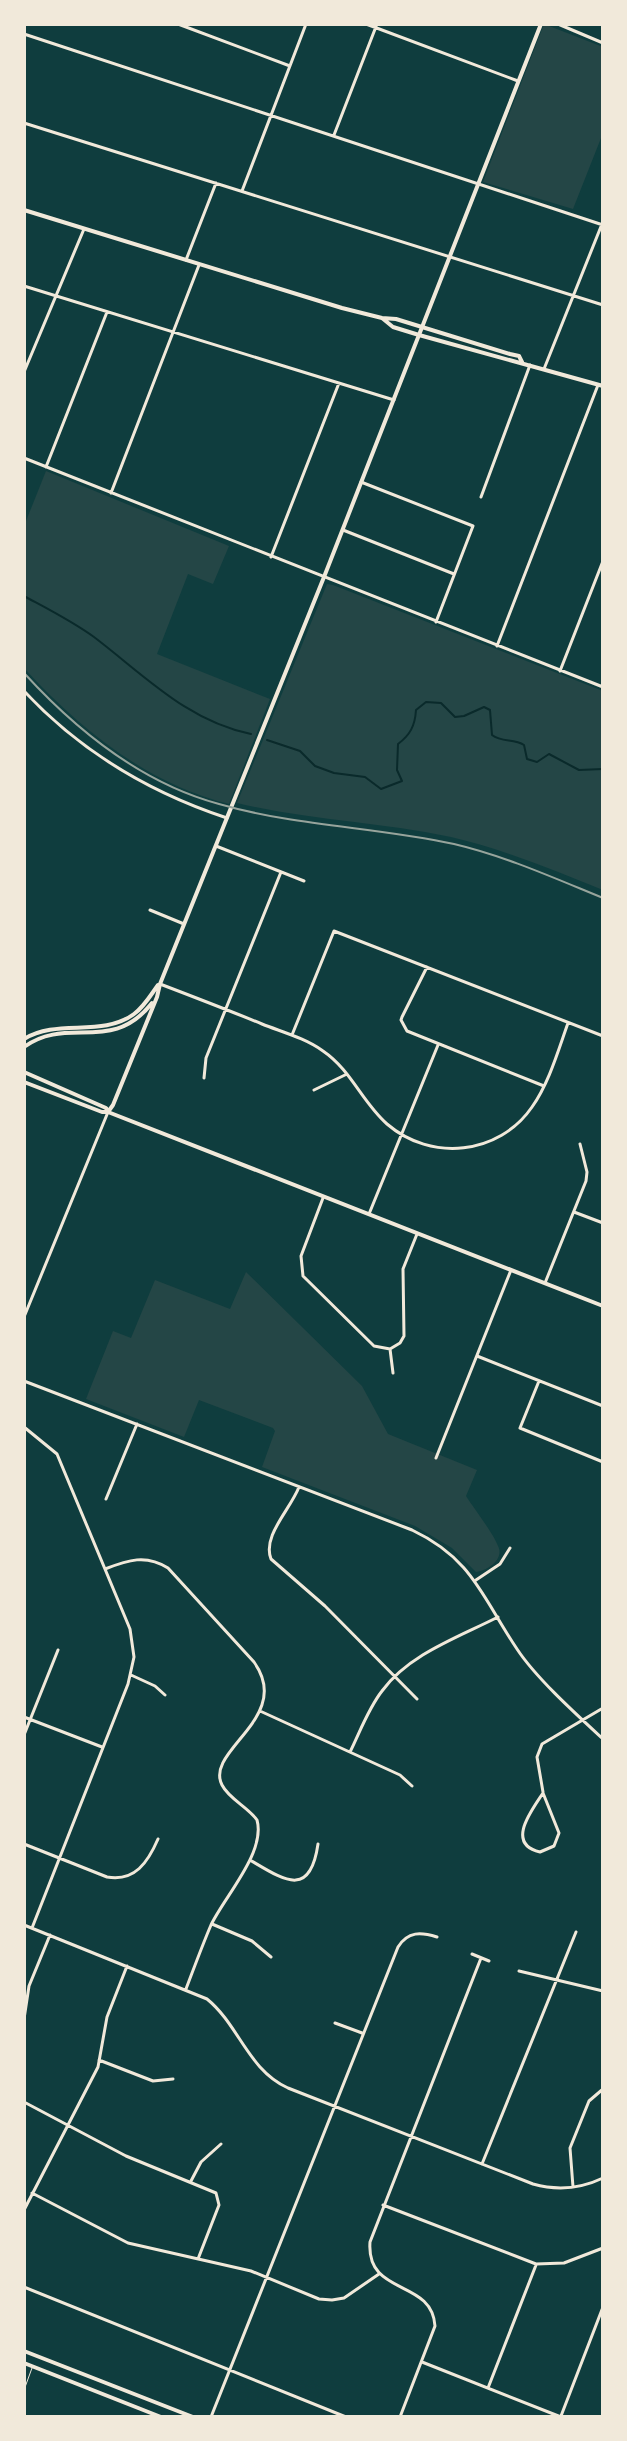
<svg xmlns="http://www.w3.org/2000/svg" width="627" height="2441" font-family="Raleway,sans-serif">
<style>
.green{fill:#244646}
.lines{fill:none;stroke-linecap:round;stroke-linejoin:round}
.stream{stroke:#0a2a2b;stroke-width:2}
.service{stroke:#f1e9da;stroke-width:1}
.minor{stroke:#f1e9da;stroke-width:3}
.tertiary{stroke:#f1e9da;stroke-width:4}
.secondary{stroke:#f1e9da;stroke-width:4}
.primary{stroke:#f1e9da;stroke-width:4}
.rail{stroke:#97a49c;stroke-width:2}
</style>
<rect width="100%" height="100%" fill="#0f3d3e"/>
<path class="green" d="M544,24L603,47V133L573,209L483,182Z
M46,471L229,546L213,584L188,574L157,654L270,699L229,804C146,783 81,730 24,668V526Z
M327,584L333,585L603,691V890C553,870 503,849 451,837C380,822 308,820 237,803Z
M246,1272L362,1386L388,1434L477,1470L466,1496C475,1510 493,1533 498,1546C505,1560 486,1571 476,1572L452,1548L415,1526L262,1467L275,1431L273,1428L199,1400L184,1437L86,1399L113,1331L131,1338L155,1280L230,1309Z"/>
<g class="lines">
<path class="stream" d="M24,596C48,609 72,621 94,637C144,675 187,721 251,734
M267,740L300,751L315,766L334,773L365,777L381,789L402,781L397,770L398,744C410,735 415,726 416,710L426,702L441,703L455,717L464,716L484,707L490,710L492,735C502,743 514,738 524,745L527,759L537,762L549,754L579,770L603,769"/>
<path class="service" d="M24,2390L32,2368"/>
<path class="minor" d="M178,24L290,66
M366,24L518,81
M558,24L603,43
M24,34L603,225
M24,123L603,305
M334,135L377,24
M242,191L306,24
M186,260L216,183
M24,286L394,400
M544,369L602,224
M24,372L84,229
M24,458L603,687
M46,467L107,312
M361,482L473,526L436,622
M111,493L199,265
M481,497L530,365
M343,530L454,574
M271,557L339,383
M497,646L598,385
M560,671L603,561
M24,691C81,752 148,792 227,818
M216,846L304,881
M150,910L184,924
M427,967L402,1017L401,1020L407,1031L544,1086
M160,984C194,997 228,1010 262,1024C282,1032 305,1038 323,1051C351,1070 362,1102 387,1124C431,1162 499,1155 532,1107C549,1083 558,1051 568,1023
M292,1035L334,931L603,1036
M204,1078L206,1058L281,872
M314,1090L347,1074
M323,1198L301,1256L303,1276L374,1346L390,1349
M574,1212L603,1223
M369,1214L438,1045
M545,1283L586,1181L587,1172L580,1144
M24,1317L108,1112
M390,1349L400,1343L404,1336L403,1269L417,1234
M390,1349L393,1373
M477,1356L603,1406
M24,1381L412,1530C473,1559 482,1597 517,1649C536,1678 577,1715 603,1739
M539,1381L520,1428L603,1462
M24,1427L57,1454L130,1629L134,1657L128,1684L32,1928
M436,1458L511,1270
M299,1487C290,1510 262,1536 271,1559L325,1606L417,1699
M106,1499L137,1424
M105,1569C128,1560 146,1554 168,1568L254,1662C294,1718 204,1750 222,1785C229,1799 248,1807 257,1820C266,1852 225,1896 211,1925C202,1946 194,1968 186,1989
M476,1580L500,1564L510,1548
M131,1675L155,1686L165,1695
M260,1711L400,1775L412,1786
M24,1717L102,1747
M24,1735L58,1650
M350,1752C360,1732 368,1709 382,1691C409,1654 459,1637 498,1617
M543,1792L537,1757L542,1744L603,1708
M543,1793L559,1833L554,1846L540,1852C505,1844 532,1810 543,1793Z
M24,1844L107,1877C135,1882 148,1862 158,1839
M250,1860C284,1880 310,1899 318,1844
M212,1924L252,1941L271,1957
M24,1925L207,1999C239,2025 248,2070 288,2088L533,2184C558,2191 580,2189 603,2178
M472,1954L489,1961
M519,1971L603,1991
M24,2019L29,1986L50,1935
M335,2023L362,2033
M99,2060L153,2081L173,2079
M24,2102L126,2156L216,2193L219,2205L198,2259
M482,2164L576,1932
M191,2181L201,2162L221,2144
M573,2187L570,2148L589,2101L603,2089
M32,2193L128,2243L251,2271L319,2299L332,2300L344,2298L379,2274
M383,2205L536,2264L564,2263L603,2248
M24,2210L98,2067L107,2017L127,1966
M24,2287L346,2417
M422,2362L561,2417
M488,2388L536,2265
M561,2416L603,2307
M211,2417L398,1947C408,1931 421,1932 437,1937
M400,2417L435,2326C432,2278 366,2297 370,2242L481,1958"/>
<path class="tertiary" d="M24,1039C58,1018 101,1038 134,1014C144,1007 150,996 158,985
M24,1047C68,1015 111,1055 152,1003
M24,1072L106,1108L108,1112
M24,1082L102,1112H108L603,1306
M108,1112L113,1105L157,997L160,984L324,577L541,24"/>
<path class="secondary" d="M24,2351L193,2417
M24,2363L161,2417"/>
<path class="primary" d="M24,210L342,308L382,318L396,319L510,354L519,356L522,362
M382,318L393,327L419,335L603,386"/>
<path class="rail" d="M24,673C77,731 141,783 219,804C295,826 376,827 454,844C505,856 554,878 603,898"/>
</g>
<rect width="627" height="2441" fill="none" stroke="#f1e9da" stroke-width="52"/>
</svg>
